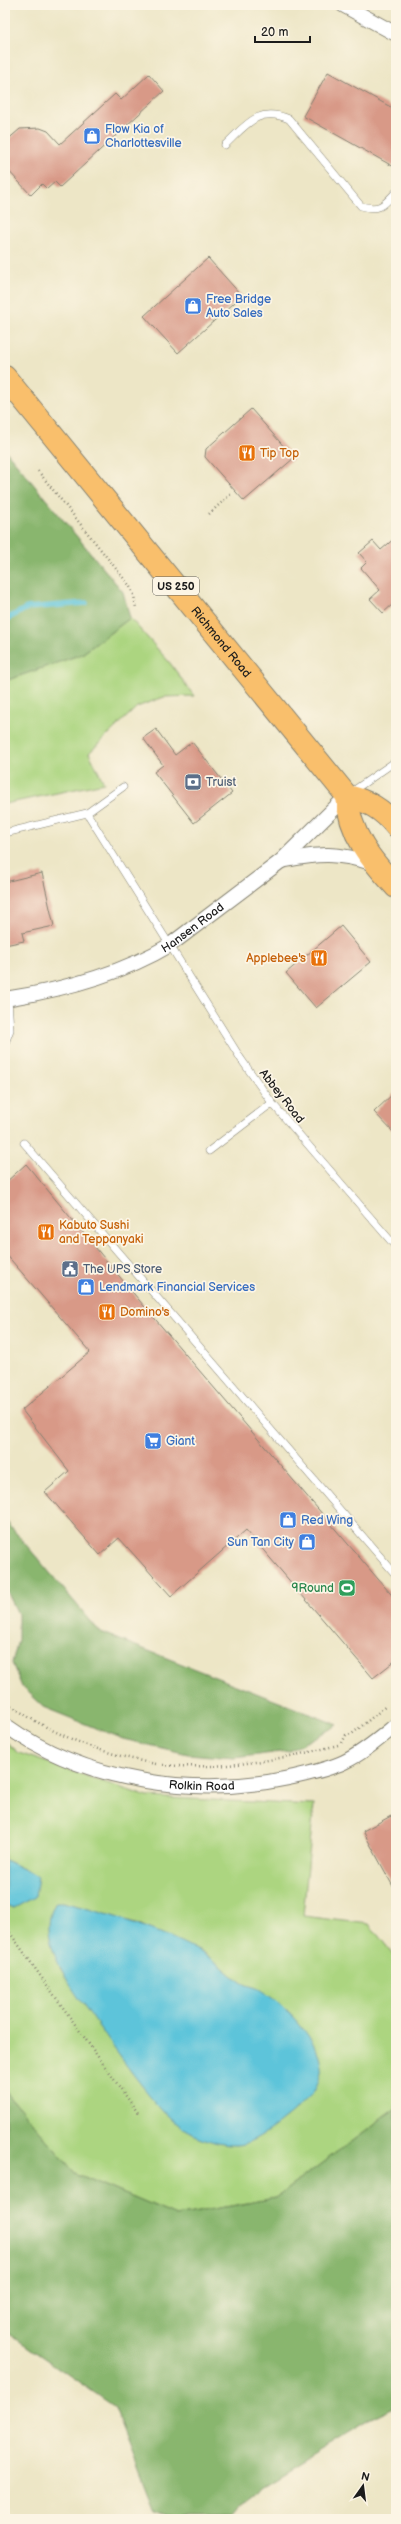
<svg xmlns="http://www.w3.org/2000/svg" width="401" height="2524" font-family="'Balsamiq Sans',sans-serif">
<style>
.green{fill:#acd580;stroke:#64784e;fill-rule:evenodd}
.forest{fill:#89b66e;stroke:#526945}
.water{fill:#5dc4da;stroke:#3c707b}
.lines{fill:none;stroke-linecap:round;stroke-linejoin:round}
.stream{stroke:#5dc4da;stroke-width:5.5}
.building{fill:#d89987}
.lane-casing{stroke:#848171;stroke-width:8}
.street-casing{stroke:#848171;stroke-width:16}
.highway-casing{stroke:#848171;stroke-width:24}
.path{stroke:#848171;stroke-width:2.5;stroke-dasharray:1 3;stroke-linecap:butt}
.lane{stroke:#fff;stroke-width:7}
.street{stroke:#fff;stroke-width:14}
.highway{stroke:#f9bf6c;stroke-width:22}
.labels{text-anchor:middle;stroke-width:3.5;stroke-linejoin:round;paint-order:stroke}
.shield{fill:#fcf5e5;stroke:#5f5d58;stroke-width:1}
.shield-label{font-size:11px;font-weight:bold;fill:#1c1c1c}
.shop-label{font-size:12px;fill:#366cbe;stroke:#fcf5e5;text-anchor:start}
.food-label{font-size:12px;fill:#c56008;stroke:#fcf5e5;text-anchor:start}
.street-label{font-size:12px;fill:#1c1c1c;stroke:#fcf5e5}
.service-label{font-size:12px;fill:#4e5e75;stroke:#fcf5e5;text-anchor:start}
.leisure-label{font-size:12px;fill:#27864d;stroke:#fcf5e5;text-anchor:end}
</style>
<rect width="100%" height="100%" fill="#fcf5e5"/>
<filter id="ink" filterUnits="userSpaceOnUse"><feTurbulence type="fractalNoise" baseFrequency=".025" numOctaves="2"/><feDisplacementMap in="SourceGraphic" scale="8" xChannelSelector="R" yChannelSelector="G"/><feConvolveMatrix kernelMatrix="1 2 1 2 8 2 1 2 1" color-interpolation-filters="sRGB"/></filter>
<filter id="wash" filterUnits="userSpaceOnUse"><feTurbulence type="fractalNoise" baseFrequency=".012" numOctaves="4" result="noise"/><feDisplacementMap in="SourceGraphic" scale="16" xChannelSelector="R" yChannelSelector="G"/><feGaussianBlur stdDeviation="0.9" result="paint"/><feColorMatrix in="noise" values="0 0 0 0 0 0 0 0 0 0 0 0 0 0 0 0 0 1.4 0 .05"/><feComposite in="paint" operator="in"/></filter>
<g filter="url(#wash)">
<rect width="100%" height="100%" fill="#ede6c6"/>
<path class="green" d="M130,618L170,663L194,696L164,697L137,707L89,753L104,783L5,804V681L82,654Z
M5,1741L19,1753L148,1797L314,1805L303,1916L369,1924L396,1958V2108L275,2198L176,2216L75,2173L5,2091V1904L14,1908L38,1876L5,1860ZM63,1902L139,1924L205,1954L243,1984L258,1989L276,2002L300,2026L186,2131L166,2113L121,2057L60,1968Z"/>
<path class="forest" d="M5,450L123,592L130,618L82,654L5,681Z
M5,1520L100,1632L338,1725L289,1751L234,1758L188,1754L123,1739L43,1707L22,1687L12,1663L18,1640V1614L5,1587Z
M5,2091L75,2173L176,2216L275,2198L396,2108V2407L369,2420L260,2486L232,2519H180L155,2510L115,2407L5,2331Z"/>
<path class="water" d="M5,1860L38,1876L35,1897L14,1908L5,1904Z
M56,1902H63C112,1915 160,1929 204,1954C218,1962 228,1973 241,1982C246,1986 253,1986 259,1989C281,2002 305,2027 317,2050C319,2056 322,2067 321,2073C319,2081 315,2091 309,2097C295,2111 256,2145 236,2145C220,2146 202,2138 188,2132C159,2117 106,2036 85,2007C66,1980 35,1935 56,1902Z"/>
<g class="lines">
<path class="stream" d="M5,620L27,608L86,603"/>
</g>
<g id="blocks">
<path class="building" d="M328,72L396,110V168L303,116Z
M149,74L164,91L60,187L55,182L47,189L42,184L31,195L5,167V142L20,129L40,128L48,131L60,144L115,94L121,100Z
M208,258L242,296L178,353L144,316Z
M251,409L294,458L244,501L205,457L206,449Z
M396,537V607L393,604L383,613L370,599L380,590L361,568L367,562L359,553L373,541L381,550Z
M156,729L175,755L192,742L232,793L194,823L154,772L163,765L143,738Z
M42,873L54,926L22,933L24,941L5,945V882Z
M341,926L371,962L316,1008L286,973Z
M396,1091V1135L374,1112Z
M26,1164L144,1306L396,1600V1660L373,1678L246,1530L171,1596L119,1538L100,1555L45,1492L69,1471L22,1410L90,1352L5,1253V1183Z
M391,1816L396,1823V1892L363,1831Z"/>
</g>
</g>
<g filter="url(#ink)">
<use href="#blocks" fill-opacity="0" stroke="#848171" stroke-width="1"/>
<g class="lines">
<defs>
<path id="lane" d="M225,145C246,125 258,106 289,119L361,206C380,211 383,206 396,192
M350,793L396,761
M87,813L241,1059L272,1103L396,1247
M5,833L87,813L123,787
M5,1043L10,1030L8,999
M24,1143L396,1575
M209,1151L272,1103"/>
<g id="street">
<path d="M343,5L396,34"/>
<path d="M281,861C320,853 337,852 375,864"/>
<path id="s1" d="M5,999C62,990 120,975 170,945L281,861L347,796"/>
<path id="s2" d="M5,1725C84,1782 195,1798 289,1778C307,1774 327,1770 344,1762C363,1753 380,1738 396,1725"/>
</g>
<g id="highway">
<path id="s3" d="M5,377L347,796C368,801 382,809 396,826"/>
<path d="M347,796C349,834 371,860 396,887"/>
</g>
</defs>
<use href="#lane" class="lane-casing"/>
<use href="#street" class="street-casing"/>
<use href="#highway" class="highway-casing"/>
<path class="path" d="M38,471L129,585L134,595L136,608
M209,514L231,494
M5,1701C49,1734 102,1754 156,1764
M342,1743L346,1735L352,1734L386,1706
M163,1765C223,1770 280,1760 338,1745
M5,1926L138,2113"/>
<use href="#lane" class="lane"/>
<use href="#street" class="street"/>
<use href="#highway" class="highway"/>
</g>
</g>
<defs>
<symbol id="shop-square" viewBox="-11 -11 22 22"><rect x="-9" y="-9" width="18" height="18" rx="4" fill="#3f7fe0" stroke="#fcf5e5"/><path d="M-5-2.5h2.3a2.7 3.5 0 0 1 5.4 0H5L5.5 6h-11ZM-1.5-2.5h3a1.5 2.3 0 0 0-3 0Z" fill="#fff"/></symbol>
<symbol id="restaurant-square" viewBox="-11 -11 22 22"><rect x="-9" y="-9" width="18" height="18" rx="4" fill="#e8710a" stroke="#fcf5e5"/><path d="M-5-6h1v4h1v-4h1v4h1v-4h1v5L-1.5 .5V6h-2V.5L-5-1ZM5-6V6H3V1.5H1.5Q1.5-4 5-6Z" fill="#fff"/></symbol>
<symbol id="bank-square" viewBox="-11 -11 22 22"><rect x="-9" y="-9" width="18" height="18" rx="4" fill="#5c6f8a" stroke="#fcf5e5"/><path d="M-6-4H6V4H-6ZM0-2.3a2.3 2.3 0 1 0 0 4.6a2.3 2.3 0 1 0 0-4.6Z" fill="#fff"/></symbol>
<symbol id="civic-square" viewBox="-11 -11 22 22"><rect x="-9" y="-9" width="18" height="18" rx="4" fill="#5c6f8a" stroke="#fcf5e5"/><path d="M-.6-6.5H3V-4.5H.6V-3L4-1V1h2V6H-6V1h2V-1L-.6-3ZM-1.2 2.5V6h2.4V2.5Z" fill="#fff"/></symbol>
<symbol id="supermarket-square" viewBox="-11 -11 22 22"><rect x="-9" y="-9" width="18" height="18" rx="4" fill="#3f7fe0" stroke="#fcf5e5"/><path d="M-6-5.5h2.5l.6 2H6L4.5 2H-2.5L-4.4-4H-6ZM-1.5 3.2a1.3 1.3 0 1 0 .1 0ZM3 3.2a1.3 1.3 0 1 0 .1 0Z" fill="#fff"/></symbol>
<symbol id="stadium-square" viewBox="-11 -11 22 22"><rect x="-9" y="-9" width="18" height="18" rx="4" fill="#2e9e5b" stroke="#fcf5e5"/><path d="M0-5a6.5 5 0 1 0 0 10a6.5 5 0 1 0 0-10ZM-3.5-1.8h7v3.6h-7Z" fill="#fff"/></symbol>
</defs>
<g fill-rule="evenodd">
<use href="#shop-square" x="82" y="126" width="20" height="20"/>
<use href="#shop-square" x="183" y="296" width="20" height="20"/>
<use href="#restaurant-square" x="237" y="443" width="20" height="20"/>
<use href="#bank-square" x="183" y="772" width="20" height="20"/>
<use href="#restaurant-square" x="309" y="948" width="20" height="20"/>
<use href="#restaurant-square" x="36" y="1222" width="20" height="20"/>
<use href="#civic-square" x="60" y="1259" width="20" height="20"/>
<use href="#shop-square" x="76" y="1277" width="20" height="20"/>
<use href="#restaurant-square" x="97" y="1302" width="20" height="20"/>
<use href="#supermarket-square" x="143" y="1431" width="20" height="20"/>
<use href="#shop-square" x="278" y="1510" width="20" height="20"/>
<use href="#shop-square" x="297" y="1532" width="20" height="20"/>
<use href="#stadium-square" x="337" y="1578" width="20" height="20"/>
</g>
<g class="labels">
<rect class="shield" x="153" y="577" width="46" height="18" rx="3"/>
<g class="shield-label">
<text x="176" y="590">US 250</text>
</g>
<g class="shop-label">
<text x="105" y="133">Flow Kia of<tspan x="105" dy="14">Charlottesville</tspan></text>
<text x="206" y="303">Free Bridge<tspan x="206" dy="14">Auto Sales</tspan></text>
<text x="99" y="1291">Lendmark Financial Services</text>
<text x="166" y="1445">Giant</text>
<text x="301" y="1524">Red Wing</text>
<text x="294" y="1546" text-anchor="end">Sun Tan City</text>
</g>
<g class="food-label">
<text x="260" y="457">Tip Top</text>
<text x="306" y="962" text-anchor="end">Applebee's</text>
<text x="59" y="1229">Kabuto Sushi<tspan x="59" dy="14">and Teppanyaki</tspan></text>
<text x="120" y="1316">Domino's</text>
</g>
<g class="street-label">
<text dy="4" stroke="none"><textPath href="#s3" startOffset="342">Richmond Road</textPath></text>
<text dy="4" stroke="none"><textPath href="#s1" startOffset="203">Hansen Road</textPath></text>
<text transform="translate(282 1096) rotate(52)" y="4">Abbey Road</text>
<text dy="4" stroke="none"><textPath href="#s2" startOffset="209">Rolkin Road</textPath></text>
</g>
<g class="service-label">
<text x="206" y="786">Truist</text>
<text x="83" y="1273">The UPS Store</text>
</g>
<g class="leisure-label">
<text x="334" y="1592">9Round</text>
</g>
</g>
<rect width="401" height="2524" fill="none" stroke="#fcf5e5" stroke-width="20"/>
<g transform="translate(363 2486) rotate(14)" stroke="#fcf5e5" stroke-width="3" paint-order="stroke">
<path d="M0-3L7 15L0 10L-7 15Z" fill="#1c1c1c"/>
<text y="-6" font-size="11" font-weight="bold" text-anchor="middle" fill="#1c1c1c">N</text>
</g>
<path d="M255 36v6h55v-6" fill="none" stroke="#1c1c1c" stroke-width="2"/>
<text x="261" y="36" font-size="12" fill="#1c1c1c" stroke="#fcf5e5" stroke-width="3" paint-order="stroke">20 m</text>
</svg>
